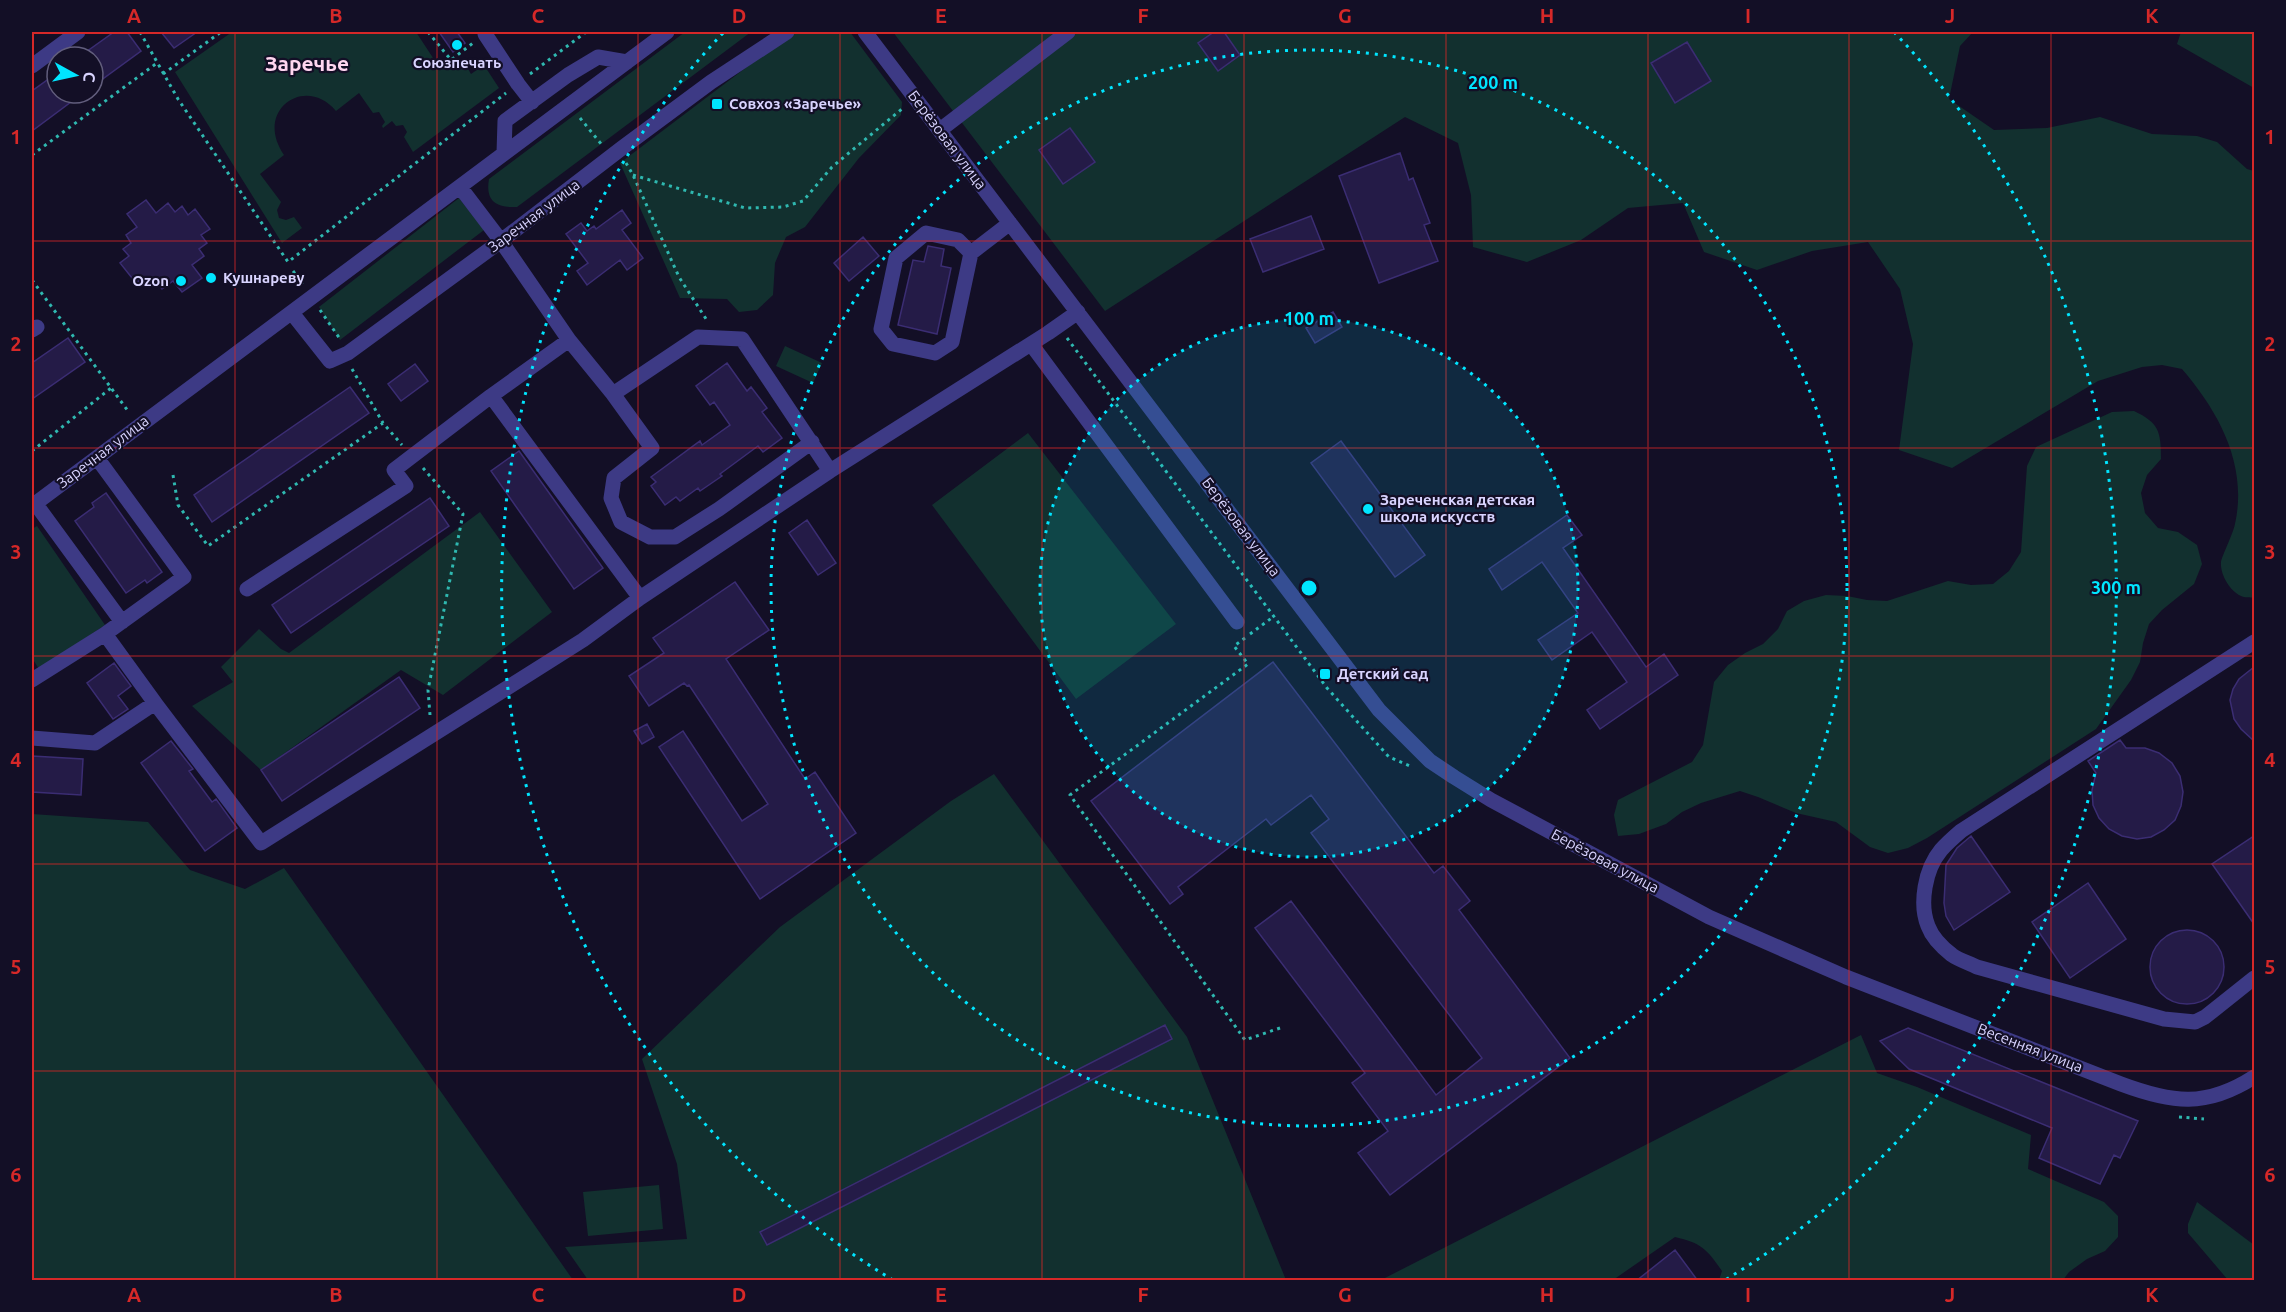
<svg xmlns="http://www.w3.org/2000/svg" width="2286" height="1312" font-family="Ubuntu,sans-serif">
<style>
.green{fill:#12302f}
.building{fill:#241b47;stroke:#3b2d73;stroke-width:1.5}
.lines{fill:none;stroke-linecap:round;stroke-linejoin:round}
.path{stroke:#2fb8b0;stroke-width:3;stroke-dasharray:3 4.5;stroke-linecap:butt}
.minor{stroke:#3d3a85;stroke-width:15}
.grid{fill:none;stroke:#d62828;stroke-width:1.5;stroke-opacity:0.55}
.ring{fill:none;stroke:#00e5ff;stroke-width:3;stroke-dasharray:3 6}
.poi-dot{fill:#00e5ff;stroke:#130f26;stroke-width:2}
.labels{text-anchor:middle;stroke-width:4.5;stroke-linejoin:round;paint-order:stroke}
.poi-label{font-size:15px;font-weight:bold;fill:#d9d4ff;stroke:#130f26;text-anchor:start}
.street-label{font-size:15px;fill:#d9d4ff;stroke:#130f26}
.district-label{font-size:21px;font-weight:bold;fill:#ffd6f0;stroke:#130f26}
.centre{fill:#00e5ff;stroke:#130f26;stroke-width:3}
.ring-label{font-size:18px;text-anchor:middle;font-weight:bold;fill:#00e5ff;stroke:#130f26;stroke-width:4.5;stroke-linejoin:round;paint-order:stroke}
.neatline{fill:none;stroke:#d62828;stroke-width:2}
.grid-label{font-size:20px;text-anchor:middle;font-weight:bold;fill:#d62828}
</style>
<rect width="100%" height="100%" fill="#130f26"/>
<path class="green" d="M232,32H416L439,67L447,61L453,69L464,62L471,74L484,65L499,88L413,152L404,137L407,132L403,125L396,126L392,121L383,128L382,126L385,122L379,112L373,113L359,93L336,111C306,74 253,110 284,155L260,174L281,202L277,210L279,218L286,220L294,217L302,228L282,243L175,72Z
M685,32H751L517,207C497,208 485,202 489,179Z
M793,32H850L902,102L901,115L859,158L805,227L786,237L775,263L773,295L757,310L739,312L727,299L680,298L620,163Z
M893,32H1973L1960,46L1949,99L1994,130L2047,128L2100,117L2152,134L2197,136L2217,142L2247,169L2254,171V598C2251,597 2244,598 2241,596C2230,591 2220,575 2221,562C2222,556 2233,534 2235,524C2248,465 2219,412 2182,369L2162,365L2142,367L2098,381L1952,468L1899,450L1913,344L1900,289L1868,242L1812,251L1757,270L1704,252L1683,203L1628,208L1581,240L1527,262L1473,247L1471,195L1458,143L1405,117L1105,311Z
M2181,32H2254V88L2177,44Z
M459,198L484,230L340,340L319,307Z
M785,346L822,363L813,383L776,366Z
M2134,411C2159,423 2161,431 2161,459L2147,475L2141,493L2145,513L2158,528L2178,532L2197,545L2202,564L2194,584L2162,610L2149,624L2143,643L2140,662L2131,680L2096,729L1927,838L1908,848L1888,853L1870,847L1836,822L1796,813L1758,797L1740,791L1701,803L1682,812L1666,824L1639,834L1618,836L1614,815L1618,800L1692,762L1703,745L1714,682L1728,665L1745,653L1763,644L1778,629L1787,611L1804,601L1826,595L1847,596L1867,600L1887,601L1948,581L1971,585L1993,584L2009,571L2021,552L2027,466L2036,447L2112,412Z
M1028,433L1176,624L1076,699L932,505Z
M480,512L552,612L443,695L401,670L261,770L192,706L233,682L221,667L259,629L281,649L289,653Z
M37,526L105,625L39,669L32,658V529Z
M994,774L1187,1037L1286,1280H588L565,1247L687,1239L677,1164L642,1059L780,927L951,801Z
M32,814L148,822L190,870L245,889L284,868L573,1280H32Z
M1861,1035L1877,1073L1917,1087L2031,1135L2028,1169L2104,1202L2118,1216V1237L2105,1251L2087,1259L2069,1272L2063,1280H1719L1722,1271C1707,1249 1701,1243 1675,1237L1613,1280H1381Z
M659,1185L663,1229L588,1236L583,1192Z
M2197,1202L2254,1245V1280H2228L2188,1233V1224Z"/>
<path class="building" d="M114,32H127L141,51L93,86V57H79Z
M161,32H197L174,48Z
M439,32H457L465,43L453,52Z
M1214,32H1224L1240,55L1218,71L1198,43Z
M1687,42L1711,81L1675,103L1651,63Z
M57,73V93H83L32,131V91Z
M1070,128L1095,162L1063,184L1039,150Z
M1400,153L1409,180L1413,178L1430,223L1424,225L1438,261L1379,283L1339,176Z
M146,200L156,213L168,203L175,212L182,206L188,215L195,209L210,229L201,235L207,243L199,249L204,256L192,265L202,278L182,292L173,281L162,289L156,280L148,285L143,278L136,283L120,263L129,256L123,249L131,243L126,235L137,227L127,214Z
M622,210L631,223L622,230L643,258L627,270L620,260L587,285L577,271L588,263L566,234L581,223L587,231L594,226L596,229Z
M1311,216L1324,249L1263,272L1250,239Z
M863,237L879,256L849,281L834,263Z
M928,246L944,249L941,266L951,268L937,334L898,325L913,260L924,262Z
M1333,312L1342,327L1315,343L1306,328Z
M68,338L85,362L32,399V363Z
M727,363L747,391L751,387L767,408L762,412L782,438L763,452L758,446L720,474L722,476L700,491L698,488L680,501L676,497L665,505L651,486L656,482L651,477L700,441L702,445L730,425L714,402L710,405L696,386Z
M415,364L428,381L401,401L388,384Z
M350,387L369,413L212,522L194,495Z
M1341,441L1425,555L1395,577L1311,463Z
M519,451L603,568L574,589L491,471Z
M106,493L162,572L147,583L145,580L126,593L75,521L94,507L92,503Z
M430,498L449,526L291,633L272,605Z
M1567,515L1582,535L1563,548L1646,667L1664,654L1678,675L1600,729L1587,710L1627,682L1592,632L1552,660L1538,640L1578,613L1542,562L1502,590L1489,569Z
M807,520L836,563L818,575L789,533Z
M735,582L769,630L726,659L805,779L815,772L856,833L760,899L659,747L683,731L742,821L768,804L689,685L687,686L684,683L649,706L629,676L664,653L653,638Z
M1273,662L1434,873L1443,866L1470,901L1459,910L1570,1058L1390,1195L1358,1153L1388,1131L1352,1083L1365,1073L1255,928L1291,901L1436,1095L1482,1058L1311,833L1329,819L1311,795L1271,825L1266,819L1178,887L1183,894L1170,904L1091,801Z
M114,663L131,686L118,696L128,709L113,719L87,683Z
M2254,667V741L2241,729L2234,719L2230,700L2233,689L2239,679Z
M399,677L420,708L282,801L261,770Z
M647,724L654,737L642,744L634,731Z
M2120,740L2126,748H2145L2159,753L2172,763L2180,776L2183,792L2181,806L2175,820L2164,830L2151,837L2137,839L2122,836L2109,829L2099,818L2093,805L2092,790L2096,773L2088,761Z
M171,741L193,769L189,771L212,802L216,799L237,828L205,851L141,763Z
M32,756L83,759L81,795L32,792Z
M1971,836L2010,892L1954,930L1946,916L1944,903L1946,865L1957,848Z
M2254,836V924L2212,864Z
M2088,883L2126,939L2070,978L2032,922Z
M2150 967a37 37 0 1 1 74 0a37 37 0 1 1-74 0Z
M1165,1025L1172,1039L767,1245L760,1232Z
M1908,1028L2138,1121L2120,1158L2114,1155L2100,1184L2039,1158L2052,1128L1909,1069L1880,1041Z
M1675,1250L1698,1281H1636Z"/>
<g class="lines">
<path class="path" d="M140,32L178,99L288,262L506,93
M428,32L451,60L473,43
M163,74L221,32
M530,74L586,32
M580,118L602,145
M32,155L157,63
M626,163L633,175L679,277L708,322
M633,175L745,208L783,207L803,201L832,167L903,108
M293,271L303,284
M32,280L128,411
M320,310L340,339
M1067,338L1327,688L1389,757L1410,766
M352,369L383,423
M32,451L111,388
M423,468L463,514L428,690L430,715
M173,475L178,505L208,546L383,423L402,445
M1250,634L1273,617
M1245,638L1234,646L1248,664L1070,795L1245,1040L1283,1027
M2179,1117L2204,1119"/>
<path class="minor" d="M865,32L1379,710L1430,761L1454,777L1491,800L1709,917L1846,977L2121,1084C2172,1103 2206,1108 2254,1077
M485,34L518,84L532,102
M32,66L78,32
M940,130L1068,32
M504,153L505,121L568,75L598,57L627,62
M460,187L501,241L569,340L613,394
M971,253L958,240L926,233L896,258L881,329L893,344L935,353L952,342L971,253L1010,223
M292,313L330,361L348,353L501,241L622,148L711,82L787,32
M32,330L37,327
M1031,344L1237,622
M491,396L569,340
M812,442L719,509L675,537H650L621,522L611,498L614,478L652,448L613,394L698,337L742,339L830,471
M97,458L184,577L105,634
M35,503L122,622
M32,506L667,32
M247,589L406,486L394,470L491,396L640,598
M2254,642L1961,831C1954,837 1947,843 1941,850C1925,869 1919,904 1928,926C1932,937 1943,948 1952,955C1959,960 1969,963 1977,967L2164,1019L2195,1022L2205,1017L2254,978
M32,680L105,634L155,703
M32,738L95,743L155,703L261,843L583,640L640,598L830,471L1048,333L1078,312"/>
</g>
<path class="grid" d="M235,32V1280M437,32V1280M638,32V1280M840,32V1280M1042,32V1280M1244,32V1280M1446,32V1280M1648,32V1280M1849,32V1280M2051,32V1280M32,241H2254M32,448H2254M32,656H2254M32,864H2254M32,1071H2254"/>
<circle cx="1309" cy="588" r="269" fill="#00e5ff" fill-opacity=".12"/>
<g class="ring">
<circle cx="1309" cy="588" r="269"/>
<circle cx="1309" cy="588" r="538"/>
<path d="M893 1280A807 807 0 0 1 724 32M1894 32A807 807 0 0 1 1725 1280"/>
</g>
<g class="poi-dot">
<circle cx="457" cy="45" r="6"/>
<rect x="711" y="98" width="12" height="12" rx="3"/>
<circle cx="211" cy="278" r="6"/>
<circle cx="181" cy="281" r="6"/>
<circle cx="1368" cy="509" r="6"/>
<rect x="1319" y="668" width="12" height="12" rx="3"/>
</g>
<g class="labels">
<g class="poi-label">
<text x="457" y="68" text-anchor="middle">Союзпечать</text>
<text x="729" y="109">Совхоз «Заречье»</text>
<text x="223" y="283">Кушнареву</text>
<text x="169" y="286" text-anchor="end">Ozon</text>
<text x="1380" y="505">Зареченская детская<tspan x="1380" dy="17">школа искусств</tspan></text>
<text x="1337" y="679">Детский сад</text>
</g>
<g class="street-label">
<text transform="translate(947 140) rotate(53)" y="5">Берёзовая улица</text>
<text transform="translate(534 216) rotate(-37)" y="5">Заречная улица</text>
<text transform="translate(103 452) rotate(-37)" y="5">Заречная улица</text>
<text transform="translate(1241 527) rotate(53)" y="5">Берёзовая улица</text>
<text transform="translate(1605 861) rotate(28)" y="5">Берёзовая улица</text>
<text transform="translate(2030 1048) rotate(21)" y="5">Весенняя улица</text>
</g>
<g class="district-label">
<text x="307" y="71">Заречье</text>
</g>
</g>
<circle cx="1309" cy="588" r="9" class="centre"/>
<g class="ring-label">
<text x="1493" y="89">200 m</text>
<text x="1309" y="325">100 m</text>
<text x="2116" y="594">300 m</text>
</g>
<rect width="2286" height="1312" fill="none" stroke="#130f26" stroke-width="66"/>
<g transform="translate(75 75) rotate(98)"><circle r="28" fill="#130f26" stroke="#625e7d" stroke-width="1.5"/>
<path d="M0-4.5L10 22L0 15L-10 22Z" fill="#00e5ff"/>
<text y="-9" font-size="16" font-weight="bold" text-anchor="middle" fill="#d9d4ff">С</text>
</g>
<rect x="33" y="33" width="2220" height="1246" class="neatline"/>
<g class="grid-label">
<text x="134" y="23">A</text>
<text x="336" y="23">B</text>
<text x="538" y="23">C</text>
<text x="739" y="23">D</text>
<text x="941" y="23">E</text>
<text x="1143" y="23">F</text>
<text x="1345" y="23">G</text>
<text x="1547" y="23">H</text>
<text x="1748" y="23">I</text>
<text x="1950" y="23">J</text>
<text x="2152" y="23">K</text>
<text x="16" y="144">1</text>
<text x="2270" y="144">1</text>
<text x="16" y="351">2</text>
<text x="2270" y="351">2</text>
<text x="16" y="559">3</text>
<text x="2270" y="559">3</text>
<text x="16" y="767">4</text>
<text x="2270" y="767">4</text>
<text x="16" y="974">5</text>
<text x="2270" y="974">5</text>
<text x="16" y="1182">6</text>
<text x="2270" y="1182">6</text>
<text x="134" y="1302">A</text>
<text x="336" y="1302">B</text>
<text x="538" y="1302">C</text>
<text x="739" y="1302">D</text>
<text x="941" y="1302">E</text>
<text x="1143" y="1302">F</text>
<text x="1345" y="1302">G</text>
<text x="1547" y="1302">H</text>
<text x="1748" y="1302">I</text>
<text x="1950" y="1302">J</text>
<text x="2152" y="1302">K</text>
</g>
</svg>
